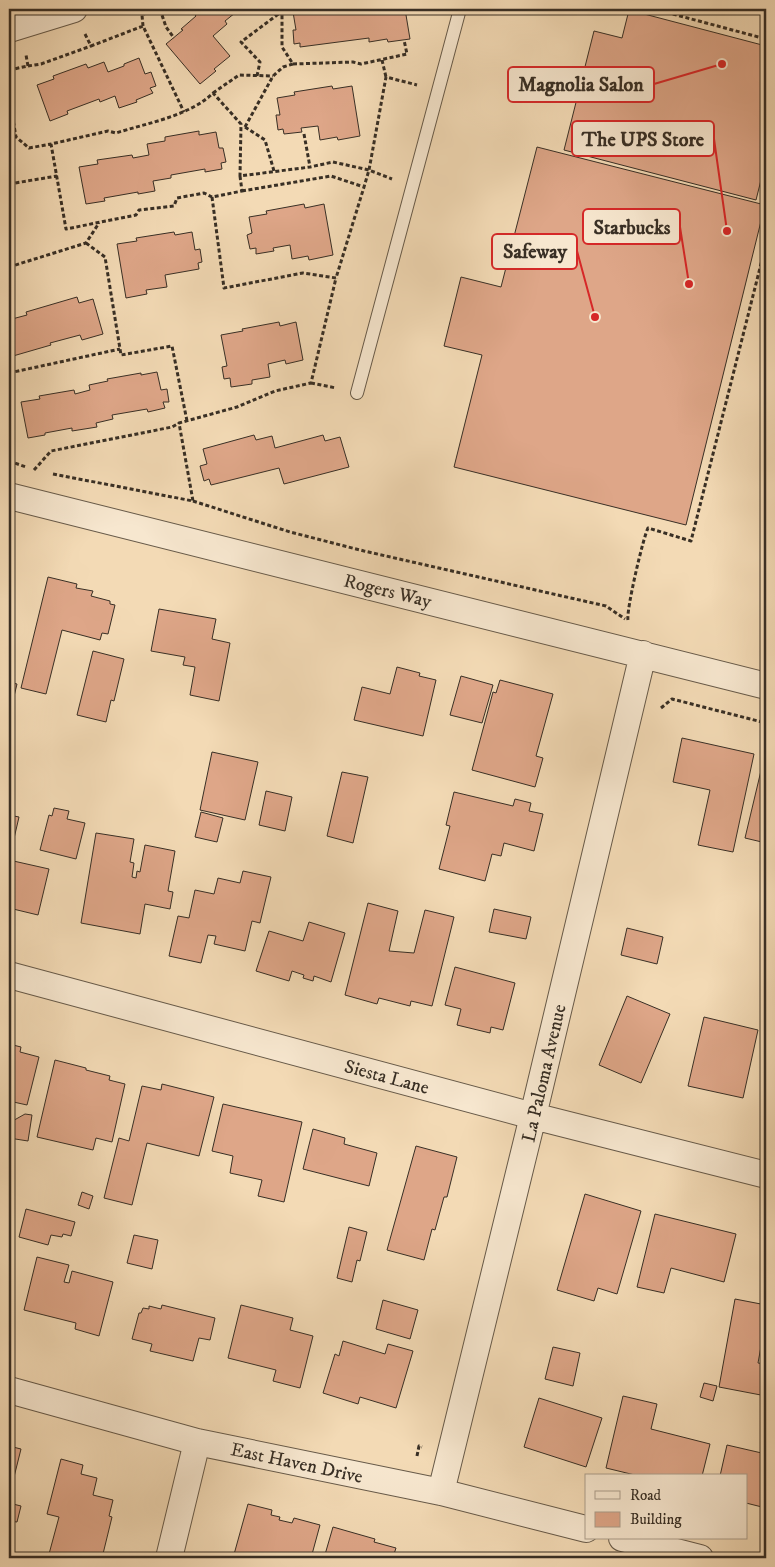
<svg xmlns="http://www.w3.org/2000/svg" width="775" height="1567" font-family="'IM FELL DW Pica',serif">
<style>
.building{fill:#dea688;stroke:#382f25}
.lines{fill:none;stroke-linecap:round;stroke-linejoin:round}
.lane-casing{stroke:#675a49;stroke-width:14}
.street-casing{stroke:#675a49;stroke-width:28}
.path{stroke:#382f25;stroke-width:3;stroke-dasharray:4 2.5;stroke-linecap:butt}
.lane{stroke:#f7e7cf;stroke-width:12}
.street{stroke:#f7e7cf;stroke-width:26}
.labels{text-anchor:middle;stroke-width:4;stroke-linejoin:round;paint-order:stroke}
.street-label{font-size:19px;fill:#382f25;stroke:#f7e7cf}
.leader{fill:none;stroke:#d62828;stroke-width:2}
.callout-dot{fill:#d62828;stroke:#f7e7cf;stroke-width:2}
.callout{fill:#f7e7cf;stroke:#d62828;stroke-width:2}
.callout-label{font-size:20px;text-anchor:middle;font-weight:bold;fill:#382f25}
</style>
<rect width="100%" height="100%" fill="#f3dab5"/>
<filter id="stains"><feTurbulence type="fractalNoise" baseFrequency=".004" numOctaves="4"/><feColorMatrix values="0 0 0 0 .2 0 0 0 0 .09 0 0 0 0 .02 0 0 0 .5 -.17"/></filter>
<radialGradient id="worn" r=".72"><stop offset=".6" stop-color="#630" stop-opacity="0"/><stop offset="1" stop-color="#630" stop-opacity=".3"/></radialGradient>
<path class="building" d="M191,9H240L225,21L227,24L213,36L230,56L214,69L216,71L200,84L166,44L183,30L181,29L196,16Z
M312,9H405L410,39L388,42L387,39L369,42V38L300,47V43L294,44L293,30H296L293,12Z
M629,10L766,46V82L762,100L766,101V160L756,200L564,150L594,31L622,38Z
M139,58L145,74L151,72L156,86L150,88L153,93L136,100L137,102L119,108L115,96L100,102L99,99L67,111L68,114L50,121L37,85L54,79L53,76L86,64L88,68L104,62L108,72L124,66V64Z
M332,86L333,89L352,86L360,136L338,140L337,137L320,140L318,126L301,128L302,132L284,134L283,129L278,130L276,115H280L277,98L295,95L294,92Z
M199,131V135L216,132L219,148H223L226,162L221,163L222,169L205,172V169L171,175V178L153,181L155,191L138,194V192L104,198L105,201L86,204L79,167L98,164L97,160L132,155L133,158L149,155L147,144L165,141V137Z
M537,147L765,205L686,525L454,467L482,355L444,346L461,277L501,287Z
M304,204L305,208L324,204L333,255L309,260L308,256L292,259L290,245L273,248L274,251L256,254V248L250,249L247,235L252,233L249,217L267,214L266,211Z
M174,232L175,235L192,232L195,250L200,249L202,262L198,263L199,269L165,275L167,287L146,290L147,294L126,298L117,244L137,241L136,238Z
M77,297L79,303L93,299L103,334L82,340L80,335L50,343L51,345L13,356L12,353L9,354V314L12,319L27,315L26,312Z
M279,322L280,326L296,322L303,360L286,364L285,360L268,364L270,377L252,380V384L231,387L230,378L224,379L222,367L227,366L221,335L243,331L242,329Z
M157,372L161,390L167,389L169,402H163L165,408L148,412L147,409L112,415L113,419L96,423L97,427L72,431V428L45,433V435L28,438L21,402L40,399L39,396L74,390L75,394L90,390L89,385L108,381L107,379L141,373V375Z
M254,435L256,440L272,436L275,448L323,435L325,441L340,437L349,467L284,484L279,468L211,485L209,479L204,481L200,466L207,464L203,449Z
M48,577L77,584L76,588L93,591L91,596L110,601V604L115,605L108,634L102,633L100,640L62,630L46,694L21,688Z
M159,609L216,619L212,639L230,643L219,701L190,695L195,667L183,665L185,657L151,651Z
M93,651L124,659L114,701L111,700L106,722L77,715Z
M397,667L420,673L419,676L436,680L423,736L354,720L362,687L390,694Z
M461,676L493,685L482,723L450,715Z
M500,680L553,694L536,756L543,758L535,787L472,770L493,692L496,693Z
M9,682L17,684L9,717Z
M682,738L754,754L733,852L698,845L710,790L673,782Z
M212,752L258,762L245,820L200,810Z
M764,758L766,759V843L745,838Z
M342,772L368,777L353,843L327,836Z
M266,791L292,797L285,831L259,825Z
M454,792L513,806L515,799L531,803L529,811L543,814L534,851L504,843L501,856L492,854L485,881L439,869L450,826L446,825Z
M54,808L69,811L67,819L85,823L76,859L40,850L49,815L52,816Z
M201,812L223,818L217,842L195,837Z
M9,815L19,817L9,860L49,869L38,915L9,908Z
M96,833L134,839L130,862L134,863L132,877L136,878L137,871L140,872L145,845L175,851L168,891L173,892L170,909L145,904L140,934L81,923Z
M243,871L271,877L260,923L252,921L245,951L214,944L216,936L208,935L201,963L169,956L178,916L189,918L195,890L214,894L218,878L240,883Z
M368,903L398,911L389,951L414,953L425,910L454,917L432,1006L411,1001L410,1006L379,998L377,1004L345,995Z
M494,909L531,917L526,939L489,932Z
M309,922L345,933L331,982L314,976L313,981L303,978L304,975L292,971L289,981L256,971L269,931L303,941Z
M627,928L663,937L657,964L621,955Z
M455,967L515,983L503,1030L491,1027L490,1033L457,1025L461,1009L445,1005Z
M627,996L670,1014L641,1083L599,1065Z
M704,1017L758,1030L743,1098L688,1086Z
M9,1044L21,1047L20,1052L39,1057L27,1105L9,1101Z
M55,1060L86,1068V1070L110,1076L109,1080L125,1084L112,1142L96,1138L93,1150L37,1137Z
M162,1084L214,1097L199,1156L147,1143L132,1205L104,1198L119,1138L129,1141L142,1086L161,1090Z
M223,1104L302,1122L284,1202L258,1196L262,1180L230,1173L233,1156L212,1151Z
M25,1114L32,1115L28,1141L9,1138V1123Z
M313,1129L345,1138L344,1144L377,1153L369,1186L303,1169Z
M416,1146L457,1157L447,1197H444L435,1230L432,1229L424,1260L387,1250Z
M82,1192L93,1196L89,1209L78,1205Z
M585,1194L641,1211L617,1294L598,1288L594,1301L557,1290Z
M26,1209L75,1222L71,1236L63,1234L62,1237L51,1235L48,1245L19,1237Z
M655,1214L736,1234L724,1282L671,1268L664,1293L637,1287Z
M349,1227L367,1232L360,1261L357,1260L352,1282L337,1278Z
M134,1235L158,1240L152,1269L127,1263Z
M37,1257L69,1265L64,1282L69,1283L72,1271L113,1282L99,1336L75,1329L76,1323L24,1310Z
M735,1299L766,1305V1319L758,1363L766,1364V1396L719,1387Z
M383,1300L418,1310L410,1339L376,1329Z
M162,1305L215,1318L210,1340L199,1338L193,1361L150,1351L152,1344L132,1339L139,1313H141L143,1308L149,1309V1306L161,1309Z
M241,1305L293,1318L290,1330L313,1336L300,1388L273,1381L276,1370L228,1358Z
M343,1341L385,1354L388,1344L413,1351L396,1408L360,1397L358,1404L323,1393L335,1354L339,1356Z
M553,1347L580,1353L573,1386L545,1379Z
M704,1383L717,1386L713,1401L700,1397Z
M623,1396L657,1404L651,1429L710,1444L702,1476H639L606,1468Z
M539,1398L602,1418L586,1467L524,1447Z
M727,1445L766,1454V1508L746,1503V1476H720Z
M9,1446L21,1449L9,1497Z
M61,1459L83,1465L81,1474L97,1478L93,1495L113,1500L109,1516L112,1517L102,1558H68L49,1554L59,1517L47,1514Z
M9,1503L21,1506L17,1522L9,1521Z
M248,1504L272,1510L271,1515L280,1517L279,1520L292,1523L294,1518L320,1525L311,1558H233Z
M333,1527L375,1539L374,1542L396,1548L394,1554L410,1558H324Z"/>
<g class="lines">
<defs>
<path id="lane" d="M357,393L460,9"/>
<path id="street" d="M9,29L74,9
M9,496L766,686
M9,975L533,1116L766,1175
M9,1390L197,1442L441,1492L586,1529
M441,1492L533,1116L643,654
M622,1538L700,1558
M169,1558L197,1442"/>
</defs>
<use href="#lane" class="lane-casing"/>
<use href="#street" class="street-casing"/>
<path class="path" d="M160,9L166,27L174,38
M654,9L766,39
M143,26L142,15L155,9
M85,34L91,46L143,26L184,112
M382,60L386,77
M293,64L353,62L361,64L407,54L404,40
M28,66L41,64L91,46
M9,70L28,66L26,55
M257,76L260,62L241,42L281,12
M213,93L239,75L273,76
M9,96L16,137L29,148L51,144
M245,127L273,76L283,67L293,64L282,47V9
M245,127L265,140L274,171
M304,134L310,167
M240,176L242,191L212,197L204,193L177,198L174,206L139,210L136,215L66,229L51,144L108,131L116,133C147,123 190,116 213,93L241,124L240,176L310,167L333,162L369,170L392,179
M9,184L57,176
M242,191L331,176L364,187L369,170L386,77L417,85
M212,197L224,288L303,273L336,278L364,187
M86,243L105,257L121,355L172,346L187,421
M766,246L763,256H766
M9,267L86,243L99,223
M9,373L120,349
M311,383L336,388
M9,461L26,467
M34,470L51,451L172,427L179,423
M53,474L193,501L179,423L237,407L275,391L311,383L336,278
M193,501L290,532L364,551L606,606L625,619
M628,620C626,611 643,538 648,528L691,541L763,256
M661,708L672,699L766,723
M417,1456L419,1446L422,1447"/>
<use href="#lane" class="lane"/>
<use href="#street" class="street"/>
</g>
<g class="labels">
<g class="street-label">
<text transform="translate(388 590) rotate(14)" y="7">Rogers Way</text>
<text transform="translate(543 1073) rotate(-77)" y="7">La Paloma Avenue</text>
<text transform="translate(387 1076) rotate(15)" y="7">Siesta Lane</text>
<text transform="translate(297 1462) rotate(12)" y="7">East Haven Drive</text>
</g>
</g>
<path class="leader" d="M722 64L654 84M727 231L714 139M689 284L680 227M595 317L577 251"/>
<g class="callout-dot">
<circle cx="722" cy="64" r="5"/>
<circle cx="727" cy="231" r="5"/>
<circle cx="689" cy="284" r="5"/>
<circle cx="595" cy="317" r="5"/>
</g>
<g class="callout">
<rect x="508" y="67" width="146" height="35" rx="5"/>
<rect x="572" y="121" width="142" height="35" rx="5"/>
<rect x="583" y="209" width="97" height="35" rx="5"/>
<rect x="492" y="234" width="85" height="35" rx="5"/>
</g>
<g class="callout-label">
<text x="581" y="91">Magnolia Salon</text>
<text x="643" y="146">The UPS Store</text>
<text x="632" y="234">Starbucks</text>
<text x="535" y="258">Safeway</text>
</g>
<rect width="775" height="1567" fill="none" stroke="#f3dab5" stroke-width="30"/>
<rect x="10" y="10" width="755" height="1547" fill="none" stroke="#382f25" stroke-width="2.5"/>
<rect x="15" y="15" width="745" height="1537" fill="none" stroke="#382f25"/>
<rect x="585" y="1474" width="162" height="65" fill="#f7e7cf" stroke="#ab9d8b"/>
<rect x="595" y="1491" width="25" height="8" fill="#f7e7cf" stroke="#ab9d8b"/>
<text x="630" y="1500" font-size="15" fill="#382f25">Road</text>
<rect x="595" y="1512" width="25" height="15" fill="#dea688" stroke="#ab9d8b"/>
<text x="630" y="1524" font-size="15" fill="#382f25">Building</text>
<rect width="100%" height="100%" filter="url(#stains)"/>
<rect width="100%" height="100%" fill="url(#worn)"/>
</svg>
